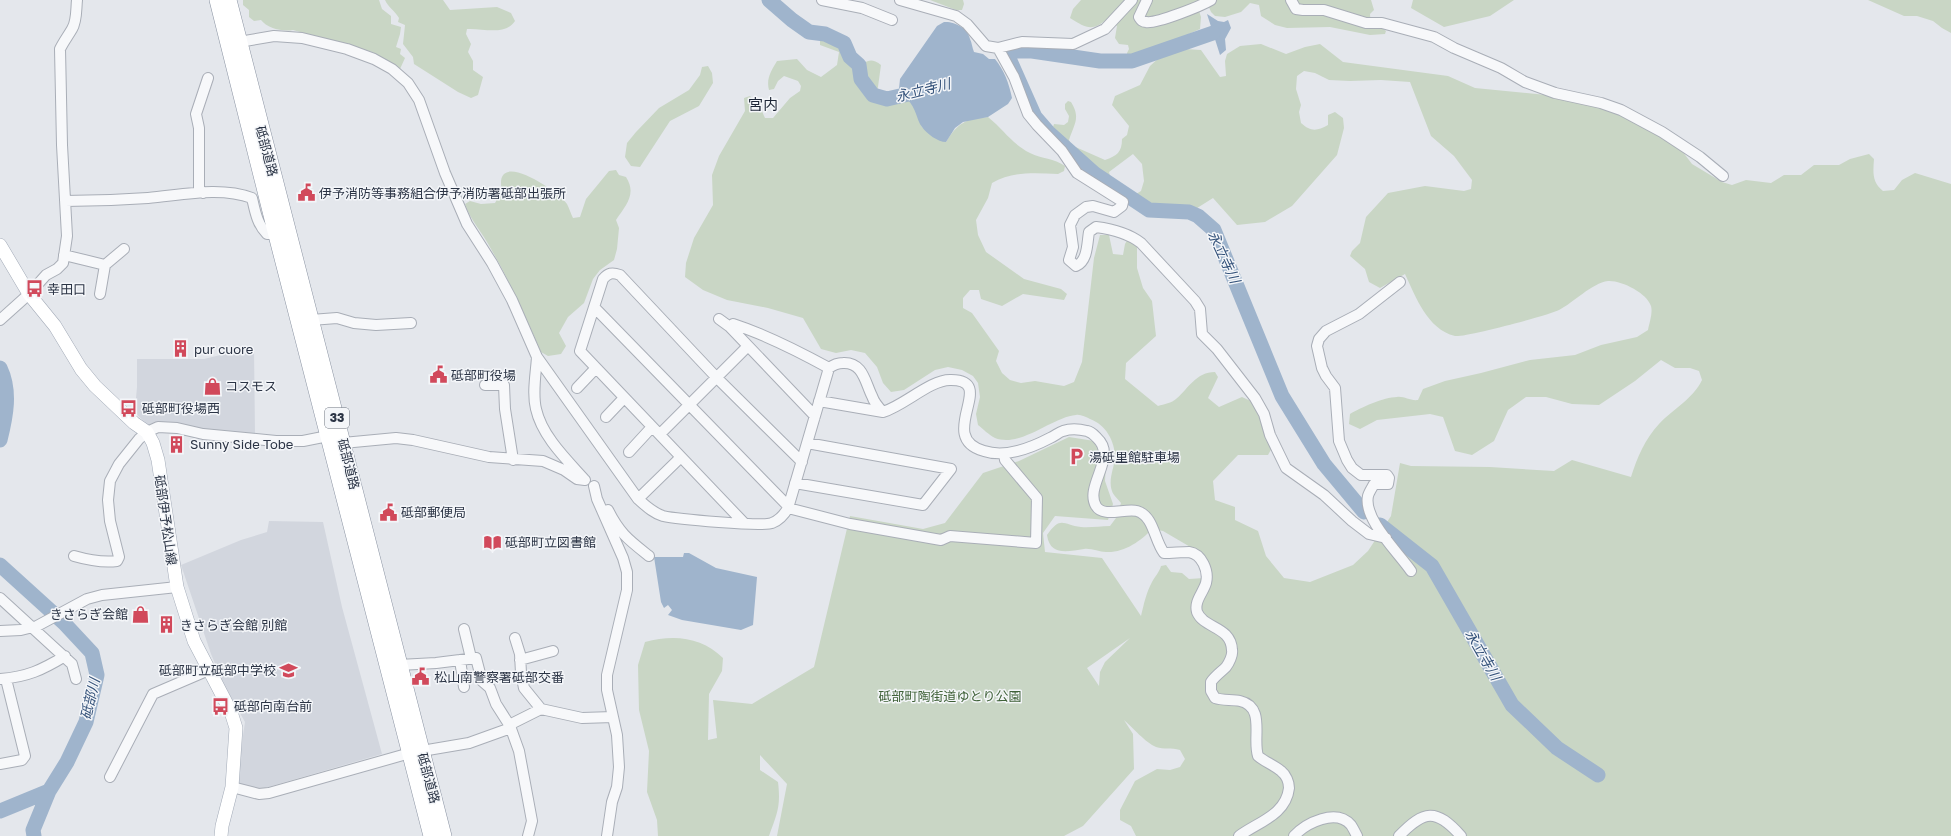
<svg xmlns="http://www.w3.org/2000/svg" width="1951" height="836" font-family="'Golos Text','Noto Sans JP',sans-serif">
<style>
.built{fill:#d2d6de}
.green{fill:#c9d6c5;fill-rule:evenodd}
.water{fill:#9fb4cc}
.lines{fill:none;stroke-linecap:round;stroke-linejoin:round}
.river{stroke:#9fb4cc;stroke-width:15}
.minor-casing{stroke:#a9aeb7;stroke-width:12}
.major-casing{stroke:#a3abb8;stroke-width:14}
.highway-casing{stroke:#8b94a3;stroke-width:16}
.minor{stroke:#f7f8fa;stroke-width:10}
.major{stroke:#fff;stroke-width:13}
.highway{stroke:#fff;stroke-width:15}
.labels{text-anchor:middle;stroke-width:3;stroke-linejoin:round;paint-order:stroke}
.shield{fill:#f4f6f9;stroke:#676e7b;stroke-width:1}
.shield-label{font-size:12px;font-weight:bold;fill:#2b3445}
.street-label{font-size:13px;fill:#2b3445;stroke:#f4f6f9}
.poi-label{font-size:13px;fill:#2b3445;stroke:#f4f6f9;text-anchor:start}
.park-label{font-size:13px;fill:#3f6138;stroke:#f4f6f9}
.water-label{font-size:14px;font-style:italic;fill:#34527a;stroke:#f4f6f9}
.quarter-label{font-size:15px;fill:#1d2536;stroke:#f4f6f9}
</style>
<rect width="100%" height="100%" fill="#e4e7ec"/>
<path class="built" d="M254,349L255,434L216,432L159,423L148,425L132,410L136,398L137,387V359H204L241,350Z
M269,521L323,522L342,607L382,754L261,789L236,784L245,722L224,685L211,654L181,565L241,540L267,532Z"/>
<path class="green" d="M243,0H379L382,9L391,16V24L401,27L400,34L396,47L401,49L400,54L405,58L400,69L372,52L293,30C282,32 267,28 261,20L254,21L249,17V10L243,5Z
M385,0H443L450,10L497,7L511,13L515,21C505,36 483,28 467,29L466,34L471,44L468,52L473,61V70L483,77L478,95L471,98L458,92L414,64L413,57L403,44L405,25L398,22L399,18C395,11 388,7 385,0Z
M930,0H963L964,4L962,10H956Z
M1081,0H1202L1196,2L1201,17L1200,29L1137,57H1127V53L1129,49L1128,45L1119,44L1115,38L1117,26L1107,19C1092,32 1086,28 1070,18L1073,9Z
M1206,0H1371L1374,10L1370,14L1371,27H1381L1386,31L1385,34L1370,35L1330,27L1287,28L1275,25L1261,16L1259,5L1250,3L1241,12L1225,17L1215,16L1211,12Z
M1413,0H1514L1490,16L1444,27L1411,8Z
M1868,0H1951V33L1942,28L1933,21L1917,16H1904Z
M820,39H828L843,45L853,65C866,67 867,54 881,65L877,94L886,103L907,99L914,106L922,127L946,142C958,123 965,119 988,117C1004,130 1011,143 1030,153C1042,159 1054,158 1065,166L1064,171L1058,174C1035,173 1012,171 992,183L988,198L976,220L978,235L986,252L1024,279L1061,289L1067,294L1064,300L1023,294L1002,306L981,299L979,290H970L963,298V308L972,313L999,351L996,361L1002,373L1010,380L1021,383L1035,381L1064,386L1074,382L1082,362L1094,258L1100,235H1109L1113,254L1123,255L1125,244L1128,239L1137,245V268L1143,288L1152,301L1156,336L1126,363L1125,379L1158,406C1164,404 1172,403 1176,399C1189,388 1196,372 1215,372L1218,377L1208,398L1219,407L1242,397L1255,403L1266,437L1273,446L1268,455H1238L1213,481L1215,500L1235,507V520L1258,531L1266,556L1284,578L1310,582L1353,565L1368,551L1391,516L1400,463L1411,466L1490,467L1554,471L1572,460L1631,477C1637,458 1645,439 1659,424C1673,409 1693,399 1702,380L1699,371L1690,368H1675L1661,360L1635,381L1599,405L1572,404L1546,397H1526L1508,410L1494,441L1472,455L1455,451L1443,417L1430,414L1377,420L1360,429L1349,424L1350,414C1360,408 1384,397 1397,397C1404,396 1410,401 1418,400L1423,389L1445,381L1481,373L1530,360L1575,355L1601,345L1637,337L1648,330C1649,324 1653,313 1651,306C1647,293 1621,280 1608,281C1592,283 1573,303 1559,310C1550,315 1462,338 1455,336C1427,329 1416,297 1405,274L1380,288L1369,282L1365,269L1350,256L1352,251L1360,243L1366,217L1388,193L1425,186L1464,191L1471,189L1472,180L1454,156L1431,136L1410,82L1381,80L1350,81L1329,80L1315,73L1304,71L1297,76L1296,89L1301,105L1299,112L1301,123C1311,132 1317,131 1328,125V115L1335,112L1343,118L1344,128L1337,155L1292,206L1265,222L1237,225L1213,198L1194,210L1175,212L1140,207L1135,201L1136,194L1141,191L1144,181L1142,164L1133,154L1109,172L1111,180L1118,182L1122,188L1121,192L1117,193L1103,185L1054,135L1052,130L1054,124L1064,125L1068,122L1069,116L1065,109V104L1068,101L1071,102C1081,118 1074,124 1069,140L1071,145L1105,160C1117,156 1122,152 1122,139L1127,135L1129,126L1112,105L1115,96L1140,85L1150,66L1161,56L1185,49L1201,50L1220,77L1226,76L1225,61L1227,54L1240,46L1261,44L1286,54L1305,47L1320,44L1343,62L1448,76L1475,88L1616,102L1667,131L1692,164L1722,182L1732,185L1746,180L1771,183L1784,175H1801L1814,165H1839L1850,159L1869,154L1874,159C1873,173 1872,182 1883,191L1894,190L1902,180L1915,173L1951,184V836H1136L1131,826L1120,820V810L1135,781L1157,769L1170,770L1180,767L1185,759L1180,750C1171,747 1164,750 1156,747C1146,743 1132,727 1124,720L1133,734L1134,769L1083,826L1064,836H777L787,784L760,755V770L778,782C781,807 777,813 769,836H658L657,820L647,792L649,751L639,710L638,665L645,642C674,634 702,637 723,658L722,671L709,694L708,740L717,738L713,700L752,704L814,667L850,516L923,529L945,523L983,473L1019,461L1069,437L1107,443L1105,481L1113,504L1108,520L1055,516L1043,533L1045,552L1102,558L1141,616C1144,604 1146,593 1152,582C1155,576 1159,573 1161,566L1166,565L1171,572L1182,573L1189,579L1204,578L1207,565L1204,555L1163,531L1152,529C1141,541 1124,553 1106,552C1099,552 1091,548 1084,549C1069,551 1050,557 1047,535C1061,515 1063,525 1081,527C1090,528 1100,526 1110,526L1116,518L1121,503C1118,499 1113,495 1112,491C1108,480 1114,468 1115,458C1115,441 1106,425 1090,419C1086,417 1080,414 1076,415C1052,417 1021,448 995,438C989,435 983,429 978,425L976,414L980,397L978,383L973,376L962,370L948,367L935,370L904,390L891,392L883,383L877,367L865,353L851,350L836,353L821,349L803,318L768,308L727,300L703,290L685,277L686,263L694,238L713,205L712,175L719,156L745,111L744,98L750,96L760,107L765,118H773L790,98L800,91L801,86L798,81L784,76L778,81L774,89L769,90C766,79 771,71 777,61L797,59L807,70L821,77L837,65L839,52L820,45ZM1130,638L1105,662L1100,672L1099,686L1087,668Z
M708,66L712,73L713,83L699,106L670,121L640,167L631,166L625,157L627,143L636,132L659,108L689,90L700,75L702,67Z
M616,170L619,175L626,177C637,194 626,205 616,220L619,228L617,249L614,260L600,270L593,279L584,303L568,317L559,333L566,346L561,354L548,356L541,352C526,317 510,282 491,249C483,233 470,220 465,204L470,201L481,204L495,203C497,199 500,195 501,192C502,186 499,179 504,174C516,163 559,193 567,204C569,208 571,214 573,218L580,217L586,199L609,171Z"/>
<path class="water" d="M1207,14L1218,21L1224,22L1228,20L1231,28L1225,39L1226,50L1220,55Z
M944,22C954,21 968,28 970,39C972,43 972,47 974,52L983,54L989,59H995C1004,70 1009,83 1012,98L1008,104L988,117L963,122L955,128L946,142C938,142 927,134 922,127C916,119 917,109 907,99H899L898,98L900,79L937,26Z
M684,553H689L716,568L757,577L753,625L741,630L682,620L668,615L672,610L668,605L664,608L661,602L654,557H683Z"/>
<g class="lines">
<path class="river" d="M769,0L792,20L809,32L825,34L844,43L850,57L859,65L861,79L873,95L887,99L917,92
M1008,53L1016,51H1032L1100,61H1132L1213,33
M1007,54L1035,117L1048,132L1095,174L1149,210L1189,212L1198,216L1214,230L1282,396L1324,464L1364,512
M0,368C11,391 6,416 0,440
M1380,525L1432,566L1512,705L1557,748L1598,775
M0,565L64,623L92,653L97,675L86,722L67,762L49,791L33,830L34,836
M0,811L49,791"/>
<defs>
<path id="minor" d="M822,0L862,8L892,20
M900,0L956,16L967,24L986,46L998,48L1022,42L1073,44L1105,29L1132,0
M1147,0L1139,17C1141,20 1142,22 1146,22C1156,24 1201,6 1211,0
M1291,0L1296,9L1303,10H1324L1366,23H1382L1434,37L1454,48L1501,68L1525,82L1555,93L1601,103L1621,110L1662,132L1700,157L1723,176
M233,43L274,36L302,38L347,49L374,59L392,69L408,83L419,100L445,173L467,224L492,263L512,300L537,357L638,499C646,506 653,513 663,516C676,519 763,527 772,523C780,520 784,515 788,508L829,368C833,365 838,363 843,363C863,362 865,382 872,396C874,402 878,407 883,412C905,405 930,380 950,380C1000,379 934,437 984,451C1005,458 1031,448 1050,438C1055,436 1059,432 1063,431C1072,428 1079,429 1087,431C1092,432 1094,435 1097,438C1118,457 1084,486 1096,506C1103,518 1125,508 1137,511C1154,516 1154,540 1164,553C1172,553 1181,552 1189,552C1202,554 1209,571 1206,583C1203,593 1194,601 1197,612C1204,629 1231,626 1232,650C1233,655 1229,663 1226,667C1221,672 1215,676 1211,682V691L1215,698C1223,701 1232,699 1240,701C1266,707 1252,738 1258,756C1265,762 1274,765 1281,771C1286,775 1289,782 1289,788C1286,815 1258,822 1239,836
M998,48L1014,77L1028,114L1037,125L1062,151L1077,173L1123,202L1122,206L1114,212L1093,206L1086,207L1075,215L1070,225L1073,247L1069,260L1076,266C1088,261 1087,243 1089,232L1096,227C1112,229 1128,233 1141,243L1195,301L1200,309L1202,334L1217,349L1255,398L1264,414L1270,435L1286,468L1324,495L1352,521L1369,534L1386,538
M203,193L199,188V128L196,114L208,78
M65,201C93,201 120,200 148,198C182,195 220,186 252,198C255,211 257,224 267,234H281
M64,255L105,265L100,294
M105,265L124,249
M1400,282L1359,314L1326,331L1319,339L1317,346L1322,368L1326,376L1335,388L1339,441L1347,460L1352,468L1361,475H1387L1389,478L1388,484H1374C1372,488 1369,492 1368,496C1363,519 1398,552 1411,571
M594,307L788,506
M719,319L730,327L815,416
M0,320L29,294L46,275L57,269L63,263L67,236L62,145L60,49C64,41 68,36 72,29C77,21 76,9 77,0
M311,320L337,318L354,323L376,325L411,323
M730,327L733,324C767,335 798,351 829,368
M537,357C536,373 532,393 536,409C542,436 566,459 584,479
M485,385H504L505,409L513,460
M577,388L596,368
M819,401L883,412
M606,417L624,398
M660,434L748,346
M629,452L652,427
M795,483L923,505L951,469L807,443
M594,486L597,499L623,558L627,572V590L607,675V690L617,735L619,767L617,787L612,802L607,836
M638,499L681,457
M788,508L850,524L941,540L950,536L1036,543L1037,498L1005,460L1004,454
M608,510C620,534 629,540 649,556
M744,523L580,351L603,279C608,273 612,272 620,275L717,378L802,462
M74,556C88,560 102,563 117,561L119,557L110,521L108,500L110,481L119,464L139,439L147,432L158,427L177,428L203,434L276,441H303L328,436L343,443L396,438L413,440L489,457L543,461L564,470L577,479L585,480
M0,598L72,664L76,679
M464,629L471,658
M0,631L21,630L37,626L87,599L102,595L177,587
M515,638L520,654L521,673L524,688L541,709
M460,660L464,687
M520,660L553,651
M399,665L436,663L476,658L482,681L490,688L496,704L510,726L519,751L532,821L528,836
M0,679C27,677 42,670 65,656
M0,764L22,760L25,756L6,679
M110,777L153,694L209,670
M232,787L259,794L269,793L410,753L469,743L508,729L513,723L541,709L582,718L613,717
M1294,836C1306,823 1336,808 1351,825C1353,828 1355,832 1357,836
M1399,836C1424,810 1436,808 1461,836"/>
<path id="major" d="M0,245L29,294L55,326L81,369L95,386L134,423L147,432L153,443L158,460L177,587L194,641L231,712L236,728L232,787L222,826L221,836"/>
<path id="highway" d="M217,0L276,235L431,836
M229,0L444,836"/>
</defs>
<use href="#minor" class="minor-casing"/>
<use href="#major" class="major-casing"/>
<use href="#highway" class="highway-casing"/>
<use href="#minor" class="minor"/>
<use href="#major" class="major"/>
<use href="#highway" class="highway"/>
</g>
<defs>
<symbol id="civic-bare" viewBox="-9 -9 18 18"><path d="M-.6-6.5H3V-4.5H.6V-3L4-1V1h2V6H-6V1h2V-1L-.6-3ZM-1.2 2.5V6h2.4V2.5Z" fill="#d1495b" stroke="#f4f6f9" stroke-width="2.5" paint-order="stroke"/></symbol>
<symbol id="bus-bare" viewBox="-9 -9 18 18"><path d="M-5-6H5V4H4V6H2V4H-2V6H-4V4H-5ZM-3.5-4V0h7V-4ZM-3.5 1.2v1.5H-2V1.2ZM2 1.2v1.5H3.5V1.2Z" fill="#d1495b" stroke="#f4f6f9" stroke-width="2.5" paint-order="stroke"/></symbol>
<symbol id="building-bare" viewBox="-9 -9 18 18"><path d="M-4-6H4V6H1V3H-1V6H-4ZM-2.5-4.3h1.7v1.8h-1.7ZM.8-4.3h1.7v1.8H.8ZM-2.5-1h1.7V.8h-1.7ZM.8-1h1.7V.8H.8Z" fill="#d1495b" stroke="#f4f6f9" stroke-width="2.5" paint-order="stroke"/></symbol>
<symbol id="shop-bare" viewBox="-9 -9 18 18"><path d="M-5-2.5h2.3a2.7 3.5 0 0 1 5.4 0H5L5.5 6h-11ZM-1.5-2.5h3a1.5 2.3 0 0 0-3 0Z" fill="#d1495b" stroke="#f4f6f9" stroke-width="2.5" paint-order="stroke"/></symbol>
<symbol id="parking-bare" viewBox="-9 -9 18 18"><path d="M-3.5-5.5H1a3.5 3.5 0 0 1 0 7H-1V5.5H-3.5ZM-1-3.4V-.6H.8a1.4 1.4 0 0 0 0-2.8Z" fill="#d1495b" stroke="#f4f6f9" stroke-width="2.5" paint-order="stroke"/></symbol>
<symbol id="library-bare" viewBox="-9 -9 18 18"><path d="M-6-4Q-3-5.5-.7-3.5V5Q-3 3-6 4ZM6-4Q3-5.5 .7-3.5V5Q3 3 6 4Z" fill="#d1495b" stroke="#f4f6f9" stroke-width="2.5" paint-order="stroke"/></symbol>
<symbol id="school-bare" viewBox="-9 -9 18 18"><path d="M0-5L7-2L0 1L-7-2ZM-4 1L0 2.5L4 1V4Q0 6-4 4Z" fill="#d1495b" stroke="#f4f6f9" stroke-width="2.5" paint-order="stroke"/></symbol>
</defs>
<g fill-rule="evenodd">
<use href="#civic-bare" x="294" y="180" width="25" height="25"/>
<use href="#bus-bare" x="22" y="276" width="25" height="25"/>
<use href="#building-bare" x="168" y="336" width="25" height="25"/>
<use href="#civic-bare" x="426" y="362" width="25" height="25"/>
<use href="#shop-bare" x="200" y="374" width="25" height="25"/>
<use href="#bus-bare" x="116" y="396" width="25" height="25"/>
<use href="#building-bare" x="164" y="432" width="25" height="25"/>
<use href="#parking-bare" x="1064" y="444" width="25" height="25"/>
<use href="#civic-bare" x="376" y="500" width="25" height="25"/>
<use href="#library-bare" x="480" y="530" width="25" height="25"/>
<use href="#shop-bare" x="128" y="602" width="25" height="25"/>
<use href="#building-bare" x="154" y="612" width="25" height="25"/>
<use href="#school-bare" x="276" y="658" width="25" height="25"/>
<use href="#civic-bare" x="408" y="664" width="25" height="25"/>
<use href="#bus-bare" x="208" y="694" width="25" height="25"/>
</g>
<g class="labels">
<rect class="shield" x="325" y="408" width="24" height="20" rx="3"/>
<g class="shield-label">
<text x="337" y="422">33</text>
</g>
<g class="street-label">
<text transform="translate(267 151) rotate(75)" y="5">砥部道路</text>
<text transform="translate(349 464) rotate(76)" y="5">砥部道路</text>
<text transform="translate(166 520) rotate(82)" y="5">砥部伊予松山線</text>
<text transform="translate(429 778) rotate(75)" y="5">砥部道路</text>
</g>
<g class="poi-label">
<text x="319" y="198">伊予消防等事務組合伊予消防署砥部出張所</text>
<text x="47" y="294">幸田口</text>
<text x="194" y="354">pur cuore</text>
<text x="451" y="380">砥部町役場</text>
<text x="225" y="391">コスモス</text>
<text x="142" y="413">砥部町役場西</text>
<text x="190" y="449">Sunny Side Tobe</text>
<text x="1089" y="462">湯砥里館駐車場</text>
<text x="401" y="517">砥部郵便局</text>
<text x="505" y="547">砥部町立図書館</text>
<text x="128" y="619" text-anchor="end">きさらぎ会館</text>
<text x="180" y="630">きさらぎ会館 別館</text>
<text x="276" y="675" text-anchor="end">砥部町立砥部中学校</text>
<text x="434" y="682">松山南警察署砥部交番</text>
<text x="234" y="711">砥部向南台前</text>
</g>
<g class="park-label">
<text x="950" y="701">砥部町陶街道ゆとり公園</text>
</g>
<g class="water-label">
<text transform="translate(923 90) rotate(-14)" y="5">永立寺川</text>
<text transform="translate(1224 257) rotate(65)" y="5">永立寺川</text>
<text transform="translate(1483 655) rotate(60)" y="5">永立寺川</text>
<text transform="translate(90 699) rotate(-77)" y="5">砥部川</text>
</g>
<g class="quarter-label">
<text x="763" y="110">宮内</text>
</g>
</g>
</svg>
